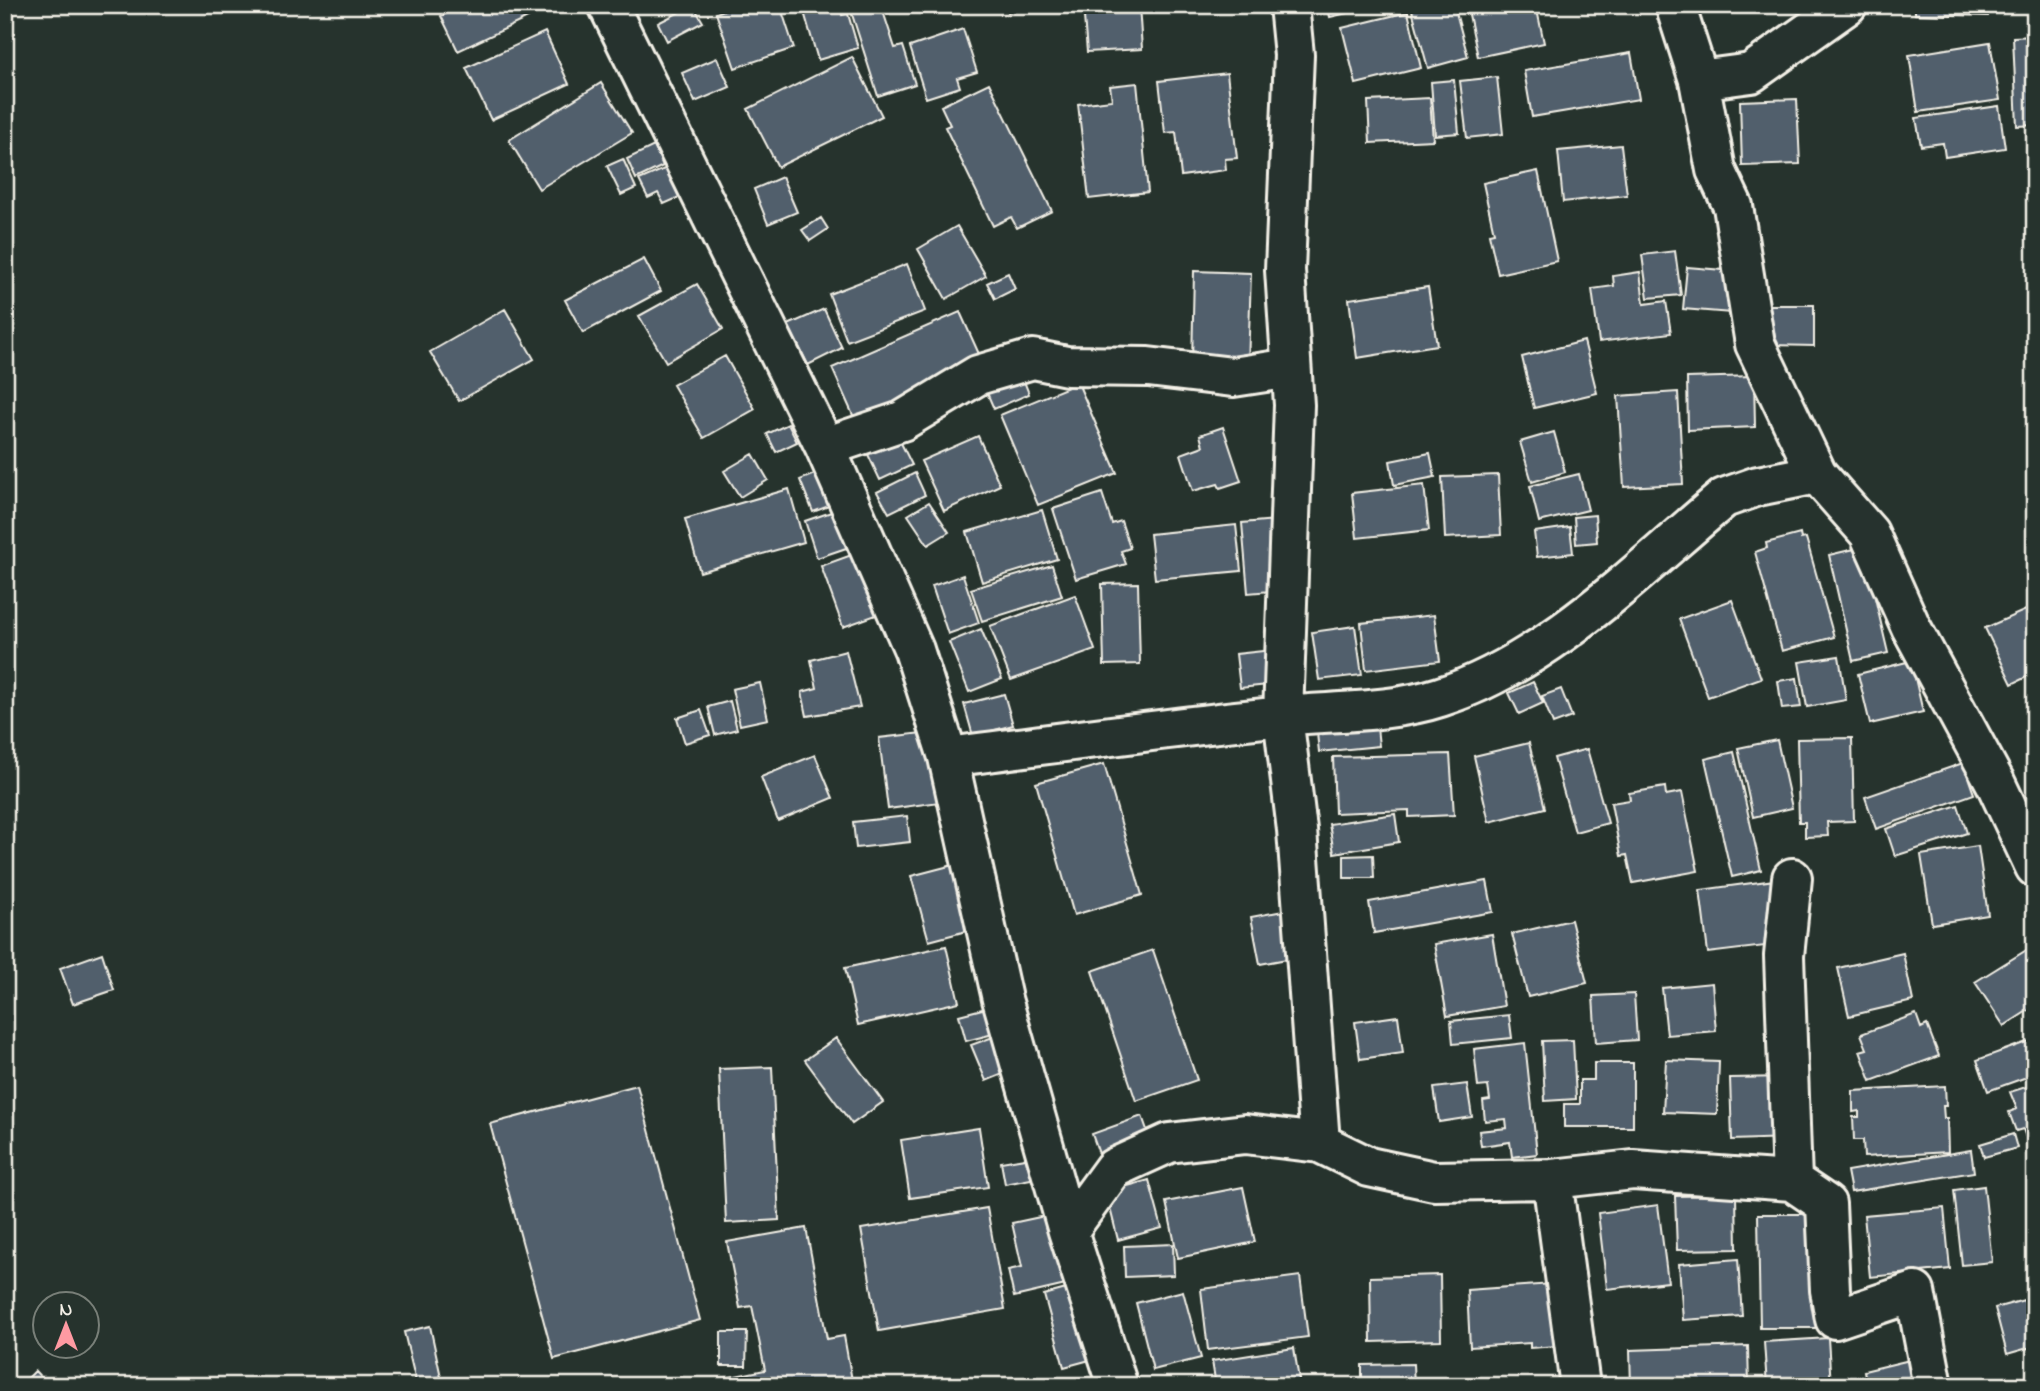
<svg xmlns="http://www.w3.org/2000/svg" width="2040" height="1391" font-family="'Indie Flower',sans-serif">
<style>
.building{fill:#515f6c;stroke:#f4f1e8;stroke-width:2}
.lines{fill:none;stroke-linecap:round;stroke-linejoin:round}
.minor-casing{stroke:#f4f1e8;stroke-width:44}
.minor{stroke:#26332d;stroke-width:38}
</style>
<rect width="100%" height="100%" fill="#26332d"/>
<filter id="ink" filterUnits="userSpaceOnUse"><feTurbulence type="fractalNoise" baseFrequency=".0143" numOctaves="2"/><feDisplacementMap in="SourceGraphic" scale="14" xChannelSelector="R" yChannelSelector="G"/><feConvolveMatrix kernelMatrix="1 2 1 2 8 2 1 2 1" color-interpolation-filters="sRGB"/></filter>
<g filter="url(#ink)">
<path class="building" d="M464,5H529L534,15L458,51L441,16Z
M693,5L703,22L667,41L658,23Z
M738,5H780L794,48L735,68L716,13Z
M802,5H839L842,15L848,14L858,48L818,60Z
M849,5H881L895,48L903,46L915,84L878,96Z
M1006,5H1046L1008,12Z
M1083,5H1139L1142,49L1087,52Z
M1327,5H1372L1373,7L1330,17Z
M1431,5H1454L1468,57L1428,68L1412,10Z
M1467,5H1536L1544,43L1478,57Z
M1915,5H1988V16L1915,14Z
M1408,12L1421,68L1356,84L1342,28Z
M963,29L977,72L957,78L960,87L926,98L910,47Z
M545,32L569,84L491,120L466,68Z
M2035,36V125L2017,126L2013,37Z
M1990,42L2000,100L1918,112L1909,55Z
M1631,53L1639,99L1532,117L1524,71Z
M852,57L882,116L778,167L748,109Z
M717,58L730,87L695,102L682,73Z
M1227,73L1237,158L1225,159L1226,170L1181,176L1176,132L1165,133L1159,81Z
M1497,77L1503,134L1467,138L1460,81Z
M1454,80L1459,133L1435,135L1431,82Z
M601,83L632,133L539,189L509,140Z
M989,83L1052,211L1017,228L1011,217L993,226L945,127L950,125L941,106Z
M1137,83L1148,192L1089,199L1078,104L1112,100L1110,86Z
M1430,98L1433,140L1370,143L1368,101Z
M1797,99L1800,164L1742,166L1740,101Z
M1999,106L2005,148L1945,157L1943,143L1921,146L1916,118Z
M1621,145L1627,195L1563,202L1558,151Z
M654,146L663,166L636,179L627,159Z
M623,159L636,188L621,195L607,166Z
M669,167L682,196L664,204L658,193L648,198L639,180Z
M1538,171L1557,261L1498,274L1489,234L1494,233L1483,183Z
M782,177L797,212L768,224L754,189Z
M821,218L828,229L810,241L802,230Z
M957,226L986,276L946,299L918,249Z
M1675,251L1681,295L1648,298L1642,255Z
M644,259L661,291L583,333L565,300Z
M907,264L925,311L847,341L829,294Z
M1687,267L1735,271L1731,313L1683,309Z
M1194,271L1251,273L1248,366L1192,364Z
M1640,272L1644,304L1666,301L1671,333L1599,342L1592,289L1614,286L1613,276Z
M1008,273L1015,289L995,299L987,283Z
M697,284L723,329L666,362L639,316Z
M1428,287L1437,345L1357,358L1349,299Z
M1770,305H1814V346L1770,345Z
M505,309L534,359L459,401L430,352Z
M824,309L842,348L808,365L788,325Z
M960,312L984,365L856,422L832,368Z
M1584,341L1597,393L1534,408L1522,357Z
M725,356L755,409L704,438L673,385Z
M1020,371L1029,394L994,409L984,386Z
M1754,376L1755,427L1688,430L1687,378Z
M1078,383L1117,473L1038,505L1000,415Z
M1678,392L1683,484L1624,487L1618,396Z
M788,424L797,442L776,452L767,434Z
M1223,427L1241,481L1220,488L1218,484L1193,491L1181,454L1203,446L1200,435Z
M895,431L912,465L880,480L864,446Z
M1554,432L1565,472L1532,482L1520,442Z
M978,436L1000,485L944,511L921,461Z
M1430,453L1435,477L1394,485L1390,461Z
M753,454L768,480L740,497L724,471Z
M824,470L837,503L813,512L800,480Z
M915,473L925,495L889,513L877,492Z
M1579,474L1588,510L1539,522L1530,486Z
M1498,475L1501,535L1445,538L1442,477Z
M1424,485L1429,530L1357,538L1352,493Z
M789,489L804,542L700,572L685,519Z
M1102,493L1112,524L1121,521L1130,548L1121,551L1126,564L1076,579L1053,509Z
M929,502L949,532L928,545L908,515Z
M840,509L852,546L817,558L805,521Z
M1042,510L1057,559L982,582L967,532Z
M1595,515L1597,542L1576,544L1574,517Z
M1276,520L1283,590L1248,593L1242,523Z
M1236,525L1241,571L1155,579L1150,534Z
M1570,527L1573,553L1537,557L1534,532Z
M1800,534L1801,539L1806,538L1834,637L1782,651L1755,552L1767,548L1766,543Z
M1863,547L1888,653L1853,661L1829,555Z
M857,553L879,614L843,627L821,566Z
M1052,565L1062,596L982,621L971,589Z
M963,575L979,623L948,634L932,586Z
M1138,583L1140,664L1104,665L1102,584Z
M1075,595L1095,650L1011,680L990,626Z
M1732,600L1761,678L1708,697L1679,619Z
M2035,606V673L2012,684L1985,628Z
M1434,615L1440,661L1366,670L1361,623Z
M1355,626L1362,675L1319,680L1312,632Z
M981,629L1002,679L969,692L949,642Z
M1272,650L1277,684L1240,688L1236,654Z
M846,651L860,707L807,716L802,692L817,688L811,660Z
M1839,656L1846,700L1807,707L1799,662Z
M1911,661L1923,712L1870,724L1858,674Z
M1797,678L1801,707L1782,709L1778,681Z
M1533,682L1543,703L1519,714L1509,693Z
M760,683L768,719L740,725L732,689Z
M1561,689L1572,717L1553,724L1542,696Z
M1004,694L1013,725L973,736L964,704Z
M730,701L737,729L715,735L708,707Z
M701,710L710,735L685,743L677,718Z
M1376,718L1379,746L1319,752L1316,724Z
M931,732L940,802L888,809L879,738Z
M1852,738L1854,821L1827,822L1828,836L1805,837V822H1799L1797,739Z
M1777,740L1792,808L1753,817L1738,748Z
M1529,743L1545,808L1489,822L1474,756Z
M1587,749L1608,823L1575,832L1554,758Z
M1734,752L1761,870L1732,877L1705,759Z
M1450,754L1454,815L1409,817V810L1335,813L1333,757Z
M815,755L833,798L778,821L761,777Z
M1963,763L1974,794L1876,829L1865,797Z
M1104,764L1142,895L1074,915L1036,783Z
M1665,787L1666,795L1682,792L1698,871L1633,883L1627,855L1621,856L1611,803L1630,800L1629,793Z
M1958,805L1967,833L1895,856L1886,829Z
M1395,814L1399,842L1334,853L1329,824Z
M907,816L910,842L856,848L853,822Z
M1978,846L1988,915L1932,924L1921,855Z
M1373,855L1374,878H1344V856Z
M957,864L974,929L929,941L911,876Z
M1775,880L1782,944L1708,953L1700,890Z
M1487,881L1493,912L1374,933L1369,902Z
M1294,909L1303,956L1260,964L1251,917Z
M1571,920L1587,983L1528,997L1512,934Z
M1492,934L1504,1006L1447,1016L1434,944Z
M946,946L959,1002L858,1025L845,968Z
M2033,946L2035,1006L2004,1026L1975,982Z
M1153,950L1197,1080L1136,1101L1092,971Z
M102,953L114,990L73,1004L60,968Z
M1903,953L1913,1001L1849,1016L1838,968Z
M1712,983L1716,1031L1667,1035L1662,988Z
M1634,994L1637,1040L1596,1043L1593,996Z
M990,1007L997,1033L966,1041L959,1015Z
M1916,1014L1921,1028L1927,1025L1939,1056L1871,1081L1860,1051L1867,1049L1861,1034Z
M1509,1015L1512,1038L1453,1044L1451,1021Z
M1398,1016L1403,1053L1360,1059L1355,1022Z
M1004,1033L1018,1068L986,1081L971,1045Z
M836,1038L883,1102L852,1124L805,1060Z
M2035,1039V1074L1988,1091L1977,1060Z
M1573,1040L1576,1099L1545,1101L1542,1041Z
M1525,1043L1537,1154L1512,1157L1510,1142L1481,1146L1479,1131L1507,1128L1506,1119L1485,1121L1483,1101L1490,1100L1488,1086L1478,1087L1474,1049Z
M1666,1060L1719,1062L1717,1114L1663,1112Z
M1594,1063H1633V1127H1564V1104H1580V1080H1594Z
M772,1067L779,1220L726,1223L719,1069Z
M1788,1077L1789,1138L1732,1140L1730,1078Z
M1467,1084L1472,1117L1439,1122L1434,1088Z
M2035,1084V1141L2028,1143L2023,1129L2016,1131L2009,1112L2017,1109L2010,1092Z
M637,1085L700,1320L554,1359L490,1124Z
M1945,1086L1946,1106H1943L1944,1118H1947L1948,1152L1864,1157L1863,1140H1854L1853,1117H1859V1111L1853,1112V1091Z
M1142,1116L1153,1147L1103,1165L1092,1134Z
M979,1128L988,1187L910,1198L901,1140Z
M2013,1134L2017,1148L1984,1157L1980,1144Z
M1971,1150L1974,1172L1851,1192L1847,1171Z
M1037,1156L1041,1177L1005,1184L1001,1162Z
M1149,1180L1162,1228L1118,1240L1106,1192Z
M1984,1186L1992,1262L1962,1265L1954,1190Z
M1243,1187L1255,1242L1178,1258L1166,1202Z
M1736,1195L1737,1249L1677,1250L1675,1196Z
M1658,1205L1668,1282L1607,1289L1598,1213Z
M987,1208L1005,1309L879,1331L861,1229Z
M1944,1208L1950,1269L1870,1277L1864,1215Z
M1054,1214L1070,1284L1014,1297L1008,1270L1022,1267L1012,1223Z
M1758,1214H1817L1819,1328H1760Z
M806,1228L827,1339L844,1336L853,1386H721L720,1379L765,1370L752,1306L740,1308L727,1242Z
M1173,1244L1174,1275L1125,1277L1124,1246Z
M1738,1259L1742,1316L1683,1320L1679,1264Z
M1440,1275L1441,1340L1371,1342L1370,1277Z
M1300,1276L1308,1337L1208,1350L1201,1289Z
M1553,1284L1557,1346L1530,1348V1343L1470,1347L1467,1290Z
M1081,1285L1101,1357L1064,1367L1044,1295Z
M1183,1291L1201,1358L1153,1370L1136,1303Z
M2024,1300L2035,1346L2007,1354L1995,1308Z
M430,1326L441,1377L416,1382L404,1332Z
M721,1332H747L746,1366H721Z
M1828,1338L1831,1386H1767L1764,1342Z
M1748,1346L1749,1386H1631L1630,1350Z
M1294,1348L1300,1386H1216L1212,1361Z
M1914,1359L1920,1386H1867L1864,1371Z
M1413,1364L1414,1386H1362V1365Z
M35,1371L49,1386H20Z"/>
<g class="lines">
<defs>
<path id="minor" d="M608,5L825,447L914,650L948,757L1002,999L1068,1231L1118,1386
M1289,5L1294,55L1285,270L1294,405L1283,716L1297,830L1320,1143
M1675,5L1699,80L1751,73L1847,5
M1699,80L1716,170L1733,206L1755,344L1817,474L1869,533L1911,627L1995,782L2035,867
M825,447L902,421L978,375L1033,359L1067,366L1148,367L1233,377L1291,368
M948,757C1059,743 1171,727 1283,716C1335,711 1391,713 1440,697C1548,663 1639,569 1724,498L1758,486L1817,474
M1792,878L1784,956L1792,1181
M1552,1179L1580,1386
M1068,1231L1114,1168L1169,1143L1245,1134L1320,1143L1369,1167L1434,1181L1552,1179L1633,1170L1792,1181L1826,1204L1830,1290L1835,1319L1915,1292L1933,1386"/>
</defs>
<use href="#minor" class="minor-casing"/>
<use href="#minor" class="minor"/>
</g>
</g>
<rect width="2040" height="1391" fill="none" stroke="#26332d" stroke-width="28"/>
<rect x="14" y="14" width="2012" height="1363" fill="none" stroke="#f4f1e8" stroke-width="2.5" filter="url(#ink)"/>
<g transform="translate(66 1325)"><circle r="33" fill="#26332d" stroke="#787f78" stroke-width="2"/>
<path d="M0-5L12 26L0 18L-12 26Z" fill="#ff9aa2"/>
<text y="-10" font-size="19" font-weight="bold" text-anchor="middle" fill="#f4f1e8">N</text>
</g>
</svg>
